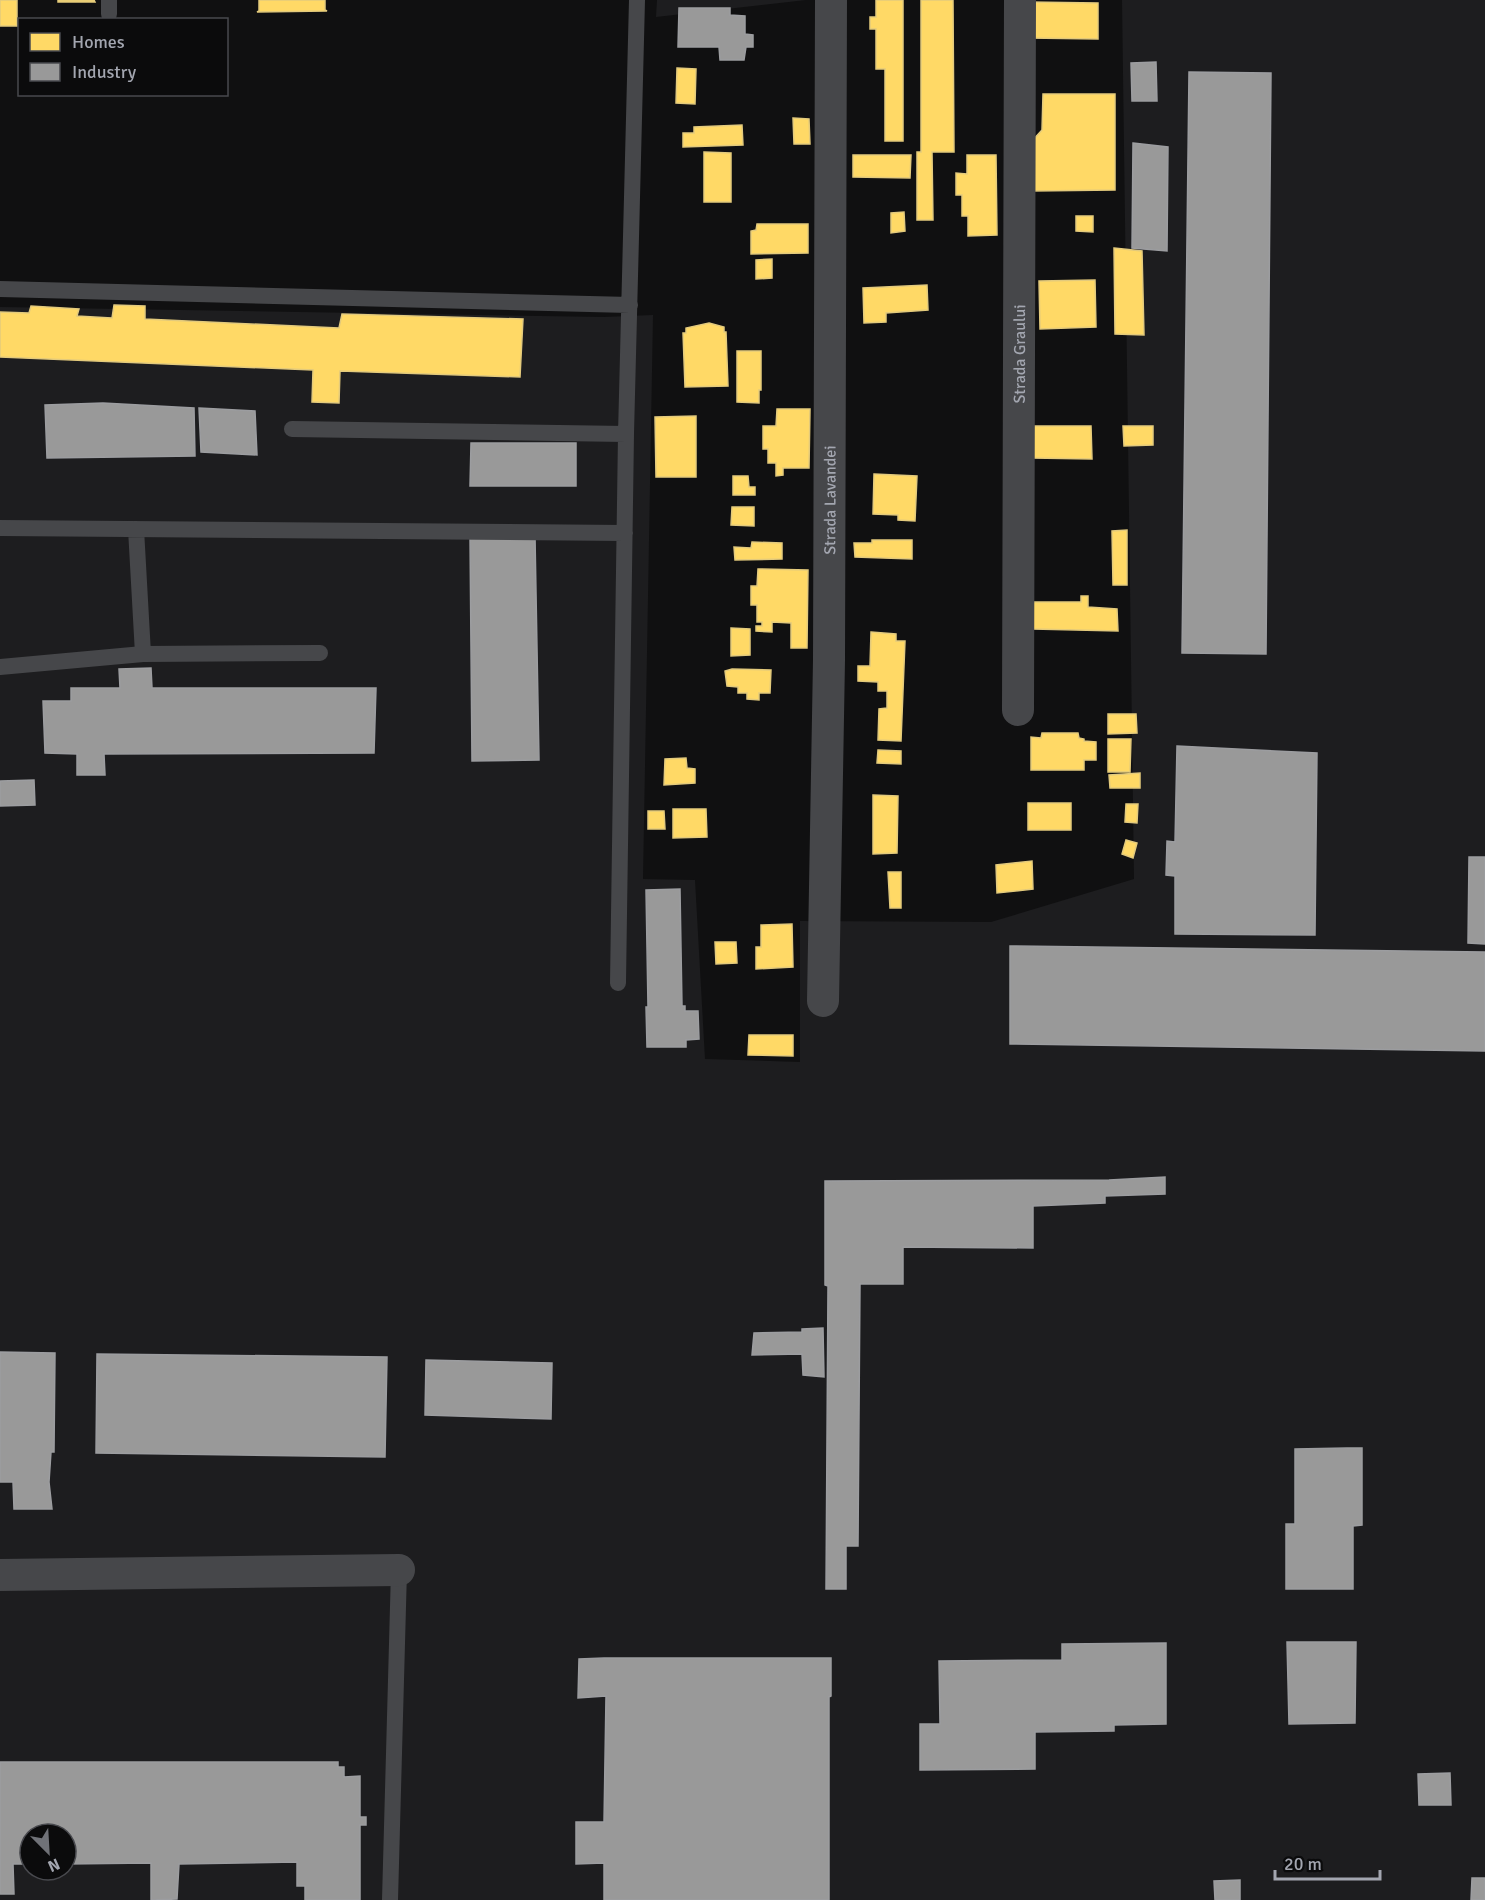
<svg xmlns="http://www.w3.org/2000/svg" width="1485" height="1900" font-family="Signika,sans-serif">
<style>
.built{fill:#1d1d1f;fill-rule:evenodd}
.homes{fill:#ffd966;stroke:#e3ca7c;stroke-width:1.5}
.industry{fill:#999;stroke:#9c9da0;stroke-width:1.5}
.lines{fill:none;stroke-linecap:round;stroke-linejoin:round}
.lane{stroke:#46474a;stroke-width:16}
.street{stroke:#46474a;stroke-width:32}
.labels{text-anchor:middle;stroke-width:6;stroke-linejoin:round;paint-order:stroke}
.street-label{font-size:16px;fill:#a3a6b0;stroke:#0b0b0c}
</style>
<rect width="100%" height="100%" fill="#101011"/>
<path class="built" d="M657,0H806L656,17Z
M1122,0H1485V1900H0V307L604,317L653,315L643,879L695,880L705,1059L800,1062V921L991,922L1134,879ZM30,1834H66V1870H30Z"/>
<path class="homes" d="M0,0H17V26H0Z
M58,0H94L95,2H58Z
M259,0H325V10L327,11L257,12L259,11Z
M876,0H903V141H885V69H876V29H870V17H876Z
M921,0H953L954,152H932L933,220H917V152H921Z
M1029,2L1098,3V39L1028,38Z
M677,68L696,69L695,104L676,103Z
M1043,94H1115V190L1033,191L1031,142L1042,130Z
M793,118L809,119L810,144H794Z
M742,125L743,145L683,147V133H694V127Z
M704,152L731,153V202H704Z
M853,155H911L910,178L853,177Z
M967,155H996L997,235L968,236V216H962V195H956V173L967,174Z
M904,212L905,231L891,233V213Z
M1076,216H1093V232L1076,231Z
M757,224H808V253L751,254V231L756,230Z
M1114,248L1142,251L1144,335L1115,334Z
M772,259V278L756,279V260Z
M1095,280L1096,327L1040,329L1039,281Z
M927,285L928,310L886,313V322L864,323L863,288Z
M114,305L145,306V319L339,328L342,314L523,319L520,377L340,371L339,403L312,402L313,370L0,357V312L29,313L31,306L79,309L77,316L112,318Z
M709,323L724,327V332H726L728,386L685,387L683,333H686V328Z
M737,351H761V390H759V403L737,402Z
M777,409H810L809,468H783V475L776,476V463H768V449H763V426H776Z
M696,416V477H656L655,417Z
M1033,426H1091L1092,459L1032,458Z
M1123,426H1153V445L1124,446Z
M874,474L917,476L915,521L898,520V515L873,514Z
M733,476H748L749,487H755V495H733Z
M732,507H754V526L731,525Z
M1127,530V585H1113L1112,531Z
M872,540H912V559L855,557L854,543H872Z
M752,542L782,543V559L735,560L734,547L751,548Z
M758,569L808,570L807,648H791V623L772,622V632L756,631V626H762V622H757V605H751V586H757Z
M1081,596H1088V607L1117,609L1118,631L1033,629V602H1081Z
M731,628L750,629V655L731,656Z
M871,632L896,634V641H905L901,741L878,740L879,709L887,708V691H878V682L858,681V666H870Z
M732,669L771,670L770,693H759V700L747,699V693H738V687L727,686L725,671Z
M1108,714H1136L1137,733L1108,734Z
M1042,733H1078L1079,738L1084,739V741L1096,742V760H1084V770H1031V737L1041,738Z
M1108,739H1131L1130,772H1108Z
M878,750L901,751V764L877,763Z
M686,758L687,768L695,769V783L664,785L665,759Z
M1140,773V788H1110L1109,775Z
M873,795L898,796L897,853L873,854Z
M1028,803H1071V830H1028Z
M1126,804H1138L1137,823L1125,822Z
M673,809H706L707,837L673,838Z
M648,811H664L665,829H648Z
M1126,840L1137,843L1133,858L1122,854Z
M1032,861L1033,889L997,893L996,865Z
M888,872H901V908H890Z
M792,924L793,967L756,969V947H761V925Z
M715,942H736L737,963L716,964Z
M749,1035H793V1056L748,1055Z"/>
<path class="industry" d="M679,8H730V15L745,16V34L753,35V47H746L744,60H720L719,47H678Z
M1156,62L1157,101H1132L1131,63Z
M1189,72L1271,73L1266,654L1182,653Z
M1133,143L1168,147L1167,251L1132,248Z
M103,403L194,408L195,456L47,458L45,405Z
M199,408L255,411L257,455L201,452Z
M471,443H576V486H470Z
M535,536L539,760L472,761L470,537Z
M151,668L152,688H376L374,753L104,754L105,775H77V754L45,753L43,701H71V688H120L119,669Z
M1177,746L1317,753L1315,935L1175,934V876L1166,875L1167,841L1175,842Z
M34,780L35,805L0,806V781Z
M1469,857H1485V944L1468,943Z
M680,889L682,1006H685V1011H698L699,1039L686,1040V1047H647L646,1007H648L646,890Z
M1010,946L1485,952V1051L1010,1044Z
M1165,1177V1194L1105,1196V1203L1033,1206V1248L903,1247V1284H860L858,1546H846V1589H826L828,1286L825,1285V1181L1109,1180Z
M823,1328L824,1377L803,1375L802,1354L752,1355L754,1333L802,1332V1329Z
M0,1352L55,1353L54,1452H51L49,1482L52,1509H14L13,1482H0Z
M97,1354L387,1357L385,1457L96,1453Z
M426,1360L552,1363L551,1419L425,1415Z
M1347,1448H1362V1525L1353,1526V1589H1286V1524H1295V1449Z
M1287,1642H1356L1355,1723L1289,1724Z
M1166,1643V1724L1114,1725V1731L1035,1732V1769L920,1770V1724H940L939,1661L1062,1660V1644Z
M604,1658H831V1696L829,1697V1900H604V1863L576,1864V1822H604L606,1696L578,1698L579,1659Z
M0,1762H338V1767H344V1777L360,1776V1817H366V1825H360V1900H305V1886H297V1862L179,1864L177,1899L151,1900V1863L66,1864V1834H30V1864H13L14,1894H0Z
M1450,1773L1451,1805H1419L1418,1774Z
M1472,1878H1485V1900H1471Z
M1240,1880V1900H1215L1214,1881Z"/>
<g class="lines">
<path class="lane" d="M109,0V14
M0,289L630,305
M292,429L626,434
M0,528L625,533
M136,529L143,654
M0,667L143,654L320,653
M618,983L626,434L637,0
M390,1900L399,1570"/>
<g class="street">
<path id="s1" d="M1018,710L1020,0"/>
<path id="s2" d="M823,1001L829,660L831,0"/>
<path d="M0,1575L399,1570"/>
</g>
</g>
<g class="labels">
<g class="street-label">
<text dy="6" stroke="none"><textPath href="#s1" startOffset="356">Strada Graului</textPath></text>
<text dy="6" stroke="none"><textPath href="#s2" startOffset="501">Strada Lavandei</textPath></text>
</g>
</g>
<rect x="18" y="18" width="210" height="78" fill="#0b0b0c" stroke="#48494e" stroke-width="1.5"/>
<rect x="30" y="33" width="30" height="18" fill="#ffd966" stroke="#48494e" stroke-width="1.5"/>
<text x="72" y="48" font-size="18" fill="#a3a6b0">Homes</text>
<rect x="30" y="63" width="30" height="18" fill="#999999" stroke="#48494e" stroke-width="1.5"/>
<text x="72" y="78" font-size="18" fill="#a3a6b0">Industry</text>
<g transform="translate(48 1852) rotate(156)"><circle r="28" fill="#0b0b0c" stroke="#48494e" stroke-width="1.5"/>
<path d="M0-4.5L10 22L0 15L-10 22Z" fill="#707278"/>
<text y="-9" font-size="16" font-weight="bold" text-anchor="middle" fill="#a3a6b0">N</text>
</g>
<path d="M1275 1870v9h105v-9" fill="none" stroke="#a3a6b0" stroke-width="3"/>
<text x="1284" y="1870" font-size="18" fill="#a3a6b0" stroke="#0b0b0c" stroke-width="4.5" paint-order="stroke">20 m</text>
</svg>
